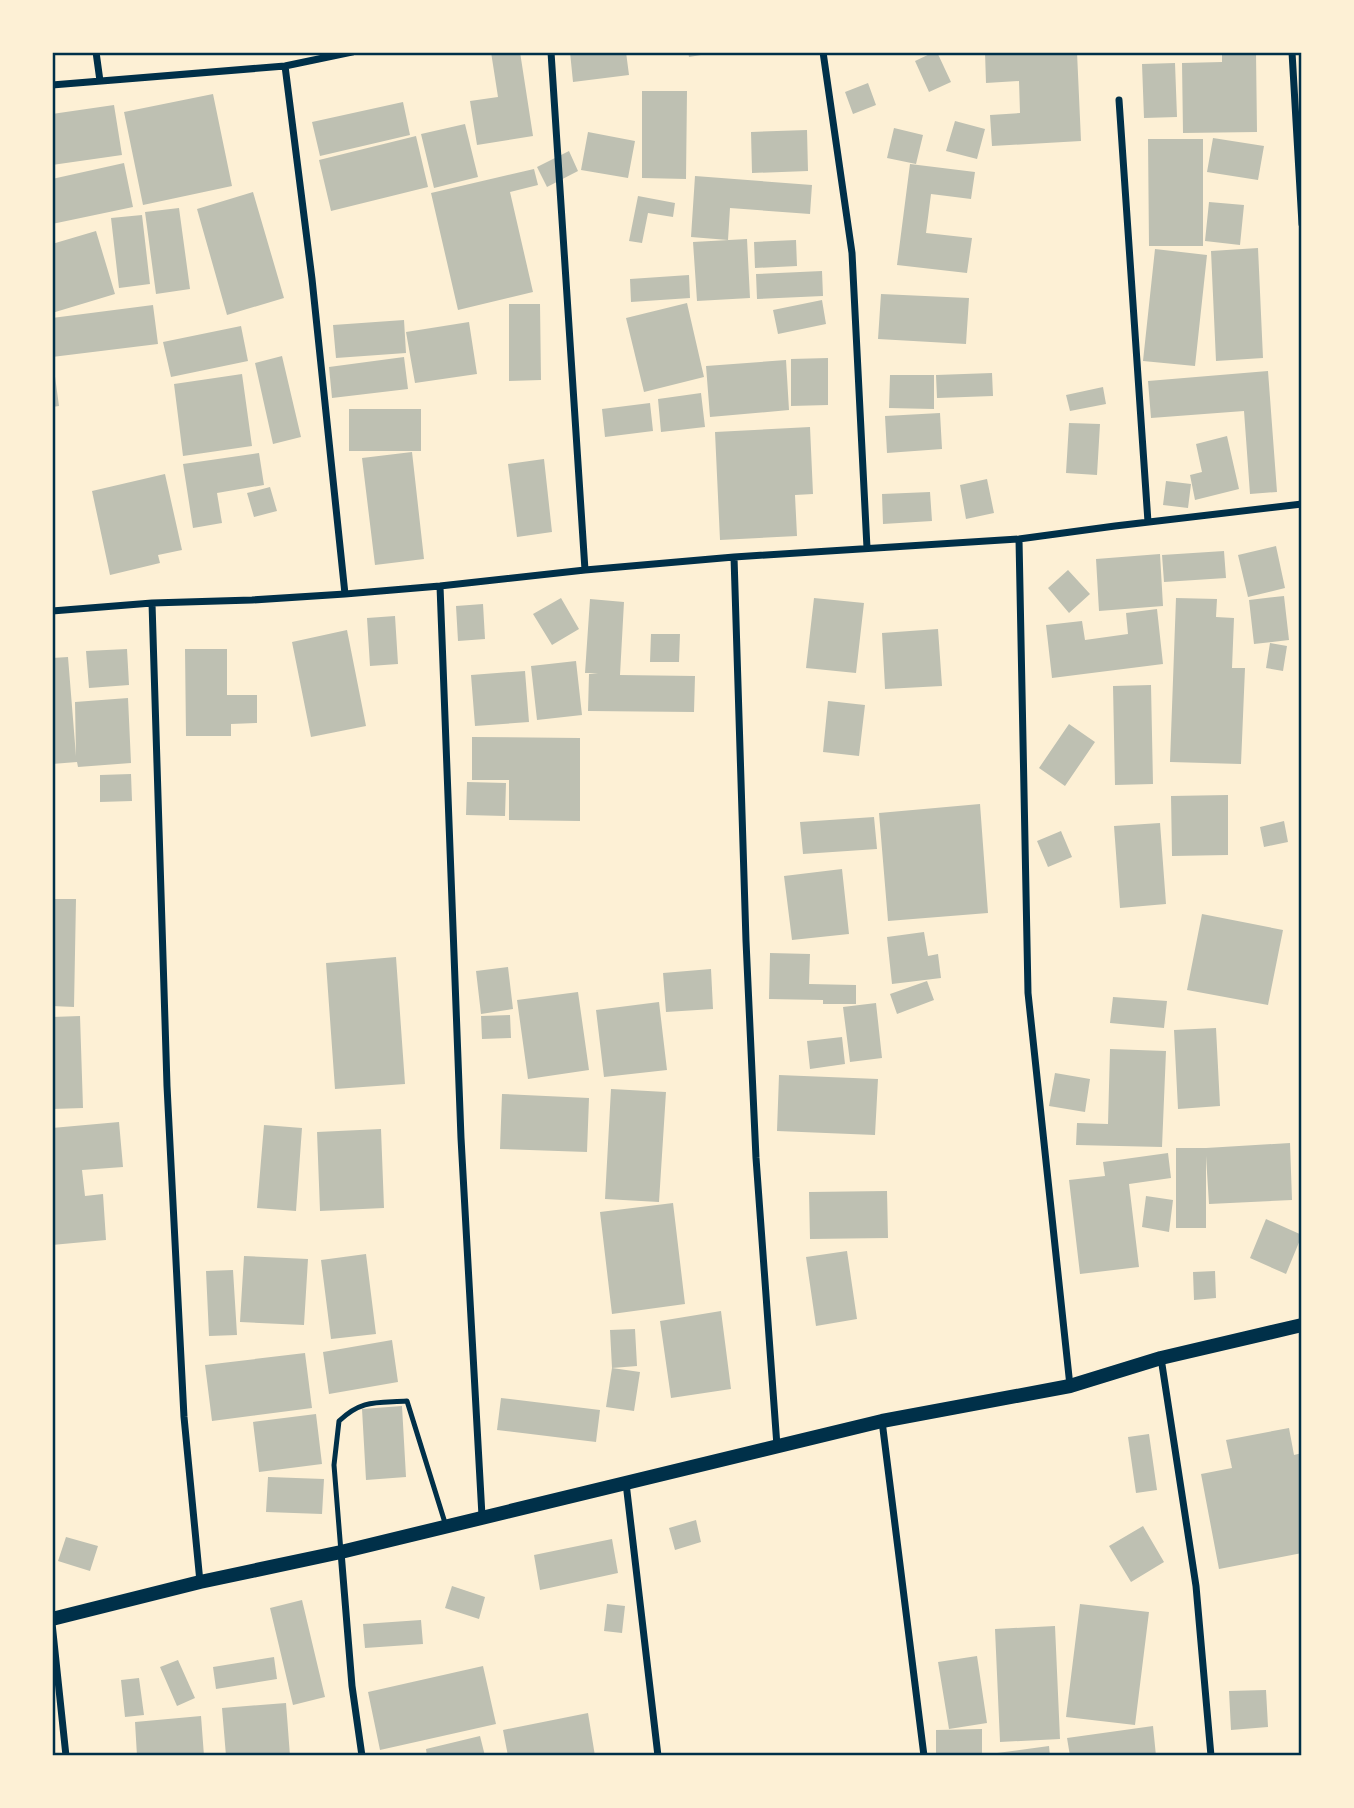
<svg xmlns="http://www.w3.org/2000/svg" width="1354" height="1808" font-family="'DM Sans',sans-serif">
<style>
.building{fill:#bec0b2}
.lines{fill:none;stroke-linecap:round;stroke-linejoin:round}
.service{stroke:#003049;stroke-width:5}
.minor{stroke:#003049;stroke-width:7}
.secondary{stroke:#003049;stroke-width:14}
.neatline{fill:none;stroke:#003049;stroke-width:2.5}
</style>
<rect width="100%" height="100%" fill="#fdf0d5"/>
<path class="building" d="M491,52H520L533,136L477,145L470,101L498,97Z
M570,52H626L629,75L573,82Z
M688,52H706L707,54L689,57Z
M934,52H937L951,82L929,92L915,61Z
M985,52H1077L1081,141L992,146L990,115L1020,113L1019,81L986,83Z
M1222,52H1256L1257,132L1183,133L1182,63L1222,62Z
M1175,63L1177,117L1144,118L1142,64Z
M868,83L876,105L853,114L845,92Z
M642,91H687L686,179L642,178Z
M213,94L232,186L143,205L124,112Z
M403,102L410,135L320,156L312,122Z
M114,105L122,155L52,165V114Z
M955,121L985,129L977,159L946,151Z
M465,124L478,177L434,188L421,134Z
M894,128L923,135L916,164L887,158Z
M807,130L808,171L752,173L751,132Z
M588,132L635,141L628,178L581,170Z
M416,136L428,187L331,211L319,160Z
M1213,138L1264,146L1258,180L1207,172Z
M1148,139H1203V246H1149Z
M569,151L578,171L547,187L537,167Z
M124,163L133,207L52,224V179Z
M910,164L975,172L971,199L931,194L926,233L972,238L967,273L897,265Z
M534,169L538,185L510,192L533,292L458,310L431,193Z
M695,176L812,185L810,214L730,208L728,240L691,237Z
M253,192L284,298L227,315L197,209Z
M638,196L675,203L673,217L648,213L642,243L629,241Z
M1209,202L1244,205L1240,245L1205,241Z
M179,208L190,289L156,294L145,212Z
M142,215L150,284L119,288L111,218Z
M96,231L115,294L52,313V244Z
M747,239L750,298L697,301L693,242Z
M796,240L797,266L755,268L754,242Z
M1258,248L1263,358L1216,361L1211,251Z
M1155,249L1207,255L1195,366L1143,361Z
M822,271L823,296L757,299L756,274Z
M689,275L690,298L631,302L630,279Z
M881,294L969,298L966,344L878,339Z
M822,300L826,324L778,334L773,310Z
M687,303L704,377L644,392L626,318Z
M509,304H540L541,380L509,381Z
M153,305L158,344L52,357V318Z
M404,320L406,353L336,358L333,325Z
M469,322L477,374L415,383L406,332Z
M241,326L248,361L171,377L163,342Z
M282,356L301,437L273,444L255,363Z
M404,357L408,389L332,398L329,367Z
M828,358V405L791,406V359Z
M786,360L789,410L710,417L706,366Z
M52,369H54L59,406L52,407Z
M1268,371L1277,492L1250,494L1244,411L1151,418L1148,381Z
M992,373L993,396L937,398L936,375Z
M242,374L252,446L183,456L174,384Z
M890,375H934V409L889,408Z
M1103,387L1106,404L1070,411L1066,395Z
M701,393L705,427L661,432L658,399Z
M650,403L653,431L605,437L602,409Z
M349,409H421V451H349Z
M940,413L942,449L887,453L885,416Z
M1069,423L1100,424L1097,475L1066,473Z
M810,427L813,494L795,495L797,536L720,540L715,432Z
M1227,436L1239,489L1195,500L1190,475L1202,472L1196,444Z
M412,452L424,559L375,565L362,458Z
M259,453L264,485L217,493L222,523L193,528L183,464Z
M544,459L552,532L517,537L508,464Z
M165,474L182,550L158,555L160,563L110,575L92,491Z
M987,479L994,513L966,519L960,485Z
M1166,481L1191,484L1188,508L1163,505Z
M270,487L277,511L254,517L247,493Z
M930,492L932,521L883,524L882,494Z
M1276,546L1285,588L1248,597L1238,555Z
M1224,551L1226,578L1164,582L1162,555Z
M1160,554L1163,606L1099,611L1096,559Z
M1068,570L1090,594L1069,613L1048,588Z
M1284,596L1289,640L1254,644L1249,600Z
M561,598L579,629L552,645L533,614Z
M814,598L864,603L856,673L806,668Z
M1176,598L1217,599L1216,617L1234,618L1232,668H1245L1241,764L1170,762Z
M590,599L624,602L620,675L695,676L694,712L588,711L589,674L598,673H585Z
M483,604L485,639L458,641L456,606Z
M1157,609L1163,664L1052,678L1046,625L1082,621L1085,640L1128,634L1126,613Z
M395,616L398,664L370,666L367,618Z
M938,629L942,686L885,689L882,633Z
M347,630L366,726L311,737L292,642Z
M651,634H680L679,662H650Z
M1270,643L1287,646L1283,671L1266,668Z
M127,649L129,685L89,688L86,651Z
M185,649H227V695H257V723L231,724V736H186Z
M68,657L76,756L75,702L128,698L131,763L78,767L77,762L52,764V658Z
M576,661L582,715L537,720L531,666Z
M525,671L529,722L475,726L471,675Z
M1151,685L1153,784L1115,785L1113,686Z
M828,701L865,705L859,756L823,752Z
M1069,724L1095,742L1065,786L1039,768Z
M472,737L580,738V821L509,820V780H472Z
M131,774L132,801L100,802V775Z
M467,782L506,783L505,816L466,815Z
M1228,795V855L1172,856L1171,796Z
M980,804L988,913L888,921L879,813Z
M874,817L877,849L803,854L800,822Z
M1284,821L1288,842L1264,847L1260,827Z
M1160,823L1166,904L1120,908L1114,826Z
M1061,831L1072,857L1048,867L1037,841Z
M842,869L849,934L792,940L784,876Z
M52,899H76L74,1007L52,1006Z
M1202,914L1283,930L1268,1005L1187,990Z
M924,932L928,956L938,954L941,978L892,984L887,937Z
M770,953L810,954L809,984L856,985V1004H823V1000L769,999Z
M396,957L405,1084L335,1089L326,963Z
M508,967L513,1009L481,1014L476,971Z
M711,969L713,1009L666,1012L663,973Z
M927,981L934,1000L897,1014L890,994Z
M578,992L589,1070L528,1079L517,1000Z
M1113,997L1167,1001L1164,1028L1110,1023Z
M659,1002L667,1070L604,1077L596,1010Z
M876,1003L882,1058L850,1062L843,1007Z
M510,1015L511,1038L482,1039L481,1016Z
M80,1016L83,1108L52,1109V1017Z
M1216,1028L1220,1106L1178,1109L1174,1030Z
M842,1037L845,1064L810,1069L807,1041Z
M1110,1049L1166,1051L1162,1147L1076,1145L1077,1123L1108,1124Z
M1055,1073L1090,1079L1085,1112L1049,1106Z
M779,1075L878,1079L875,1135L777,1131Z
M611,1089L666,1092L659,1202L605,1199Z
M502,1094L589,1098L587,1152L500,1149Z
M119,1122L123,1167L82,1170L85,1196L103,1194L106,1240L52,1245V1128Z
M264,1125L302,1128L296,1211L257,1208Z
M381,1129L384,1208L320,1211L317,1132Z
M1290,1143L1292,1200L1209,1204L1206,1156V1228H1176V1148H1206Z
M1168,1153L1171,1178L1129,1184L1139,1267L1080,1274L1069,1180L1105,1176L1103,1162Z
M887,1191L888,1238L810,1239L809,1192Z
M1146,1196L1173,1200L1169,1232L1142,1227Z
M673,1203L685,1304L612,1314L600,1212Z
M1266,1219L1302,1235L1286,1274L1250,1258Z
M847,1251L857,1319L816,1326L806,1257Z
M366,1254L376,1334L331,1339L321,1260Z
M244,1256L308,1259L304,1325L240,1322Z
M233,1270L237,1335L209,1336L206,1271Z
M1215,1271L1216,1298L1194,1300L1193,1272Z
M721,1311L731,1389L671,1398L660,1321Z
M635,1329L637,1366L612,1368L610,1330Z
M392,1340L398,1382L329,1394L323,1352Z
M305,1353L312,1408L212,1421L205,1365Z
M612,1368L640,1372L634,1411L606,1407Z
M501,1398L600,1410L596,1442L497,1430Z
M402,1406L406,1477L366,1480L362,1409Z
M316,1414L322,1464L259,1472L253,1422Z
M1289,1428L1294,1455L1302,1453V1553L1219,1569L1201,1474L1232,1468L1226,1440Z
M1149,1434L1157,1490L1136,1493L1128,1437Z
M268,1477L324,1479L322,1514L266,1512Z
M696,1520L701,1542L675,1550L669,1528Z
M1143,1526L1164,1562L1131,1582L1109,1546Z
M66,1537L98,1546L90,1571L58,1561Z
M612,1539L618,1573L540,1590L534,1555Z
M452,1586L485,1597L479,1619L445,1608Z
M302,1600L325,1697L293,1705L270,1608Z
M607,1604L625,1606L622,1633L604,1631Z
M1080,1604L1149,1612L1135,1725L1066,1717Z
M421,1620L423,1644L365,1648L363,1624Z
M1055,1626L1060,1739L1000,1742L995,1629Z
M977,1656L987,1723L949,1729L938,1662Z
M274,1657L277,1679L216,1689L213,1667Z
M178,1660L195,1698L177,1706L160,1667Z
M483,1666L496,1724L380,1750L368,1692Z
M139,1678L144,1715L125,1717L121,1680Z
M1266,1690L1268,1727L1231,1730L1229,1691Z
M286,1703L290,1756H226L222,1708Z
M588,1713L595,1756H508L503,1730Z
M201,1716L204,1756H137L135,1722Z
M1153,1726L1156,1756H1070L1067,1738Z
M982,1729V1756H936V1730Z
M480,1736L485,1756H427L426,1749Z
M1049,1746L1050,1756H997V1753Z"/>
<g class="lines">
<path class="service" d="M341,1552L334,1465L339,1421C362,1399 377,1403 407,1401L446,1526"/>
<path class="minor" d="M96,52L100,81
M551,52L585,570
M823,52L852,253L867,548
M1292,52L1302,224
M285,66L312,279L345,594
M52,85L285,66L352,52
M1119,100L1148,522
M1019,539L1028,993L1070,1386
M734,557L746,941L756,1158L777,1446
M440,586L461,1138L482,1516
M152,603L167,1086L184,1417L200,1582
M52,611L152,603L252,600L345,594L440,586L585,570L734,557L1019,539L1115,526L1302,504
M1161,1358L1196,1586L1211,1756
M882,1421L924,1756
M626,1483L658,1756
M341,1552L352,1686L362,1756
M52,1623L66,1756"/>
<path class="secondary" d="M52,1619L200,1582L341,1552L882,1421L1070,1386L1161,1358L1302,1325"/>
</g>
<rect width="1354" height="1808" fill="none" stroke="#fdf0d5" stroke-width="108"/>
<rect x="54" y="54" width="1246" height="1700" class="neatline"/>
</svg>
